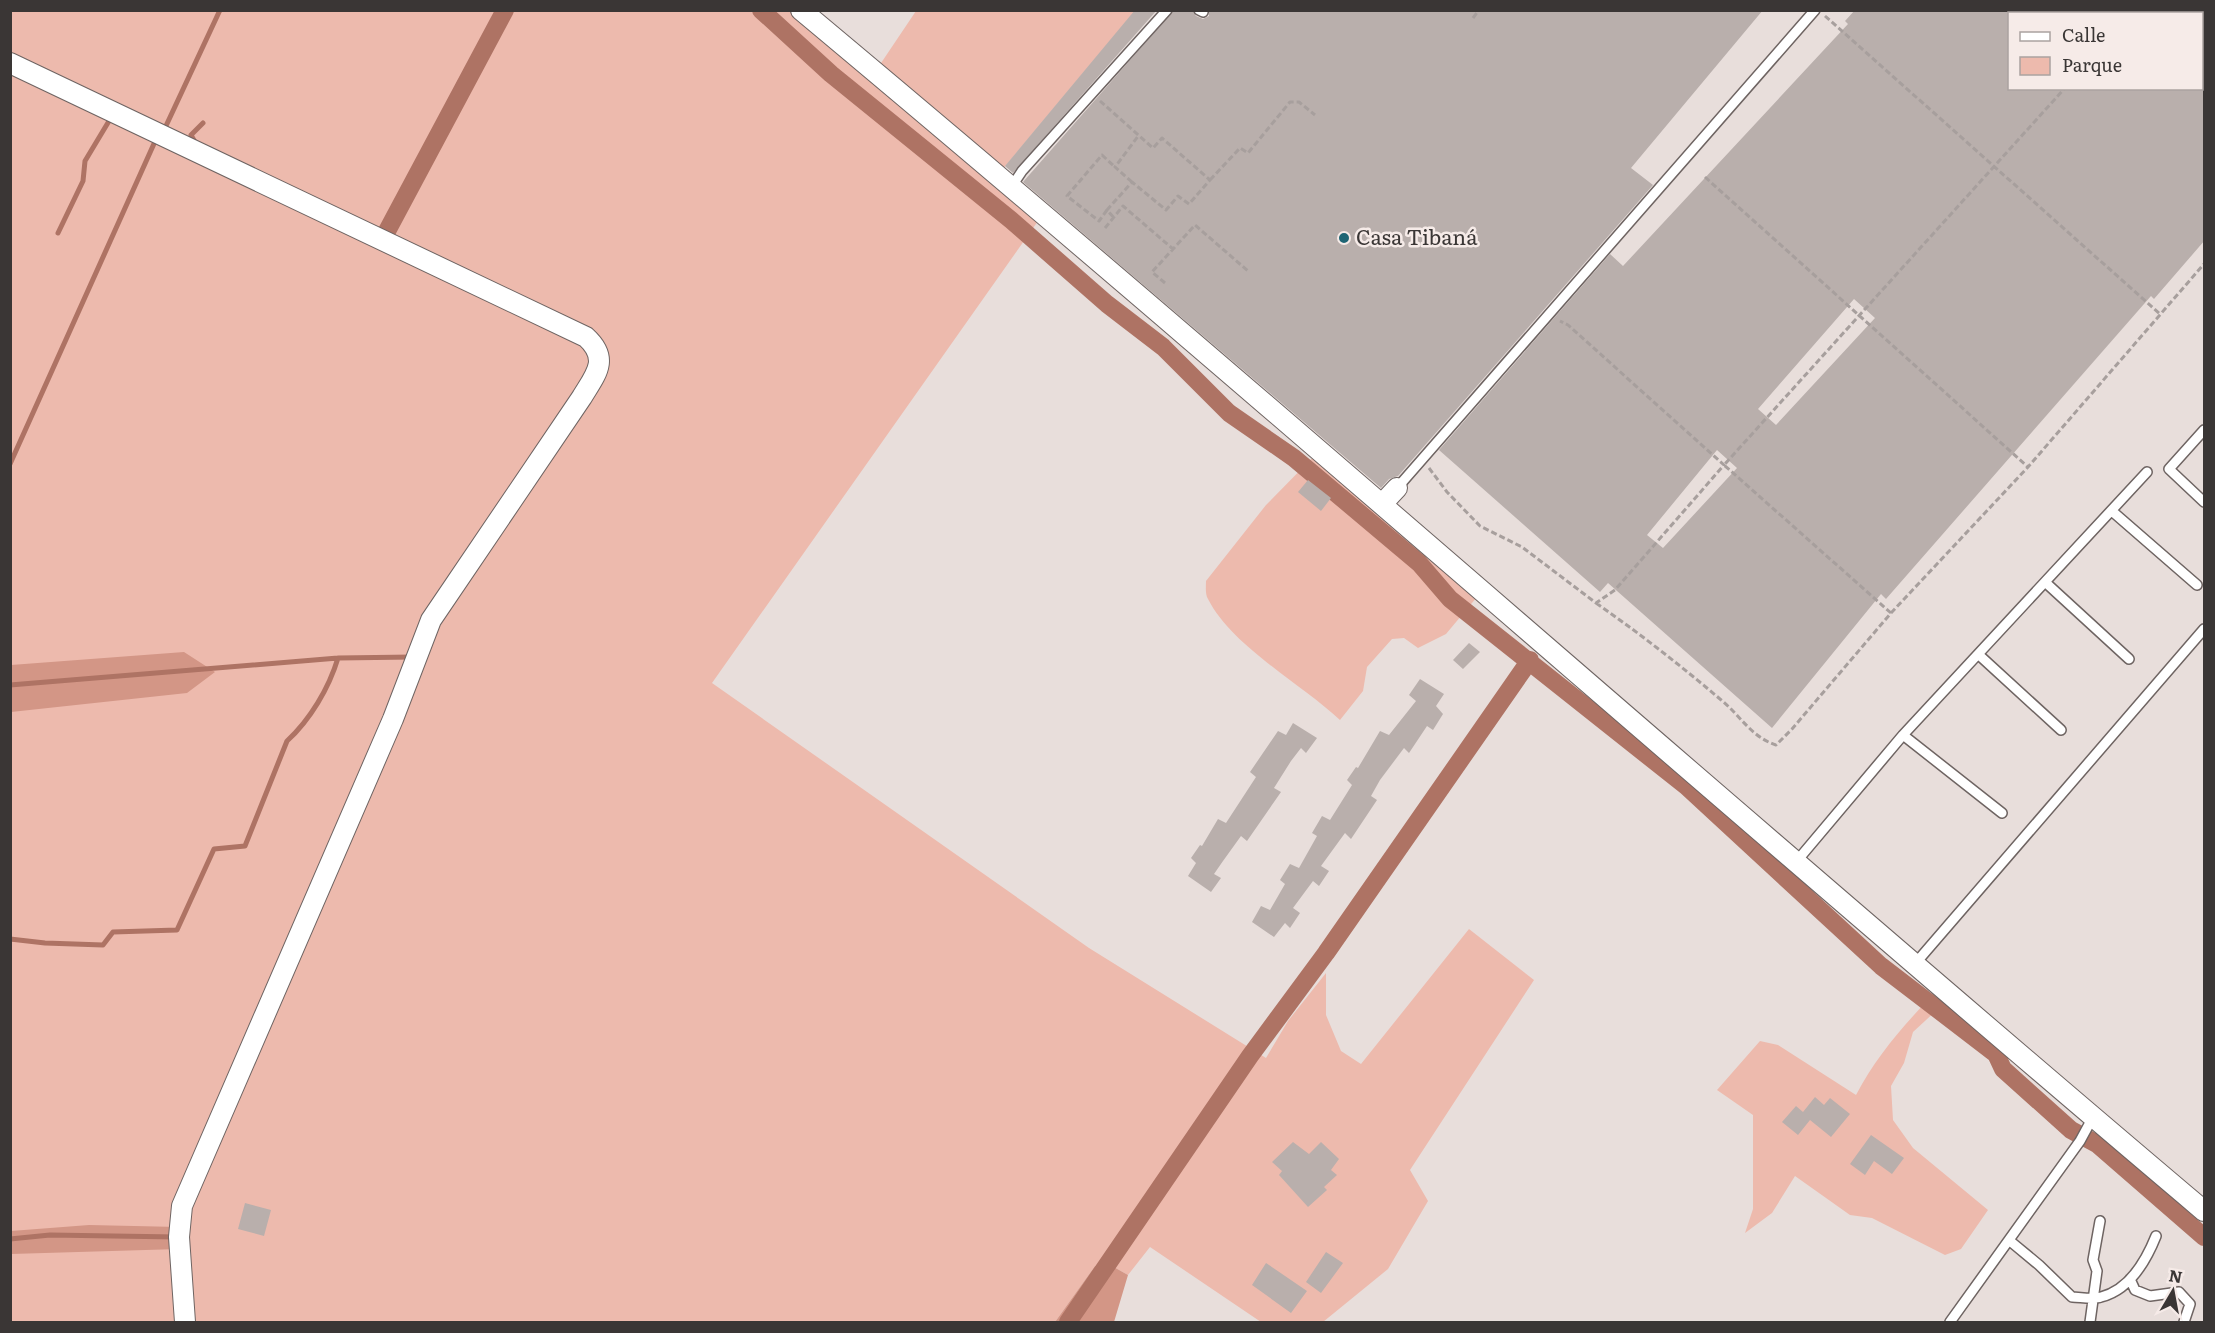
<svg xmlns="http://www.w3.org/2000/svg" width="2215" height="1333" font-family="Literata,serif">
<style>
.green{fill:#edbaad}
.forest{fill:#d39686}
.lines{fill:none;stroke-linecap:round;stroke-linejoin:round}
.stream{stroke:#ae7364;stroke-width:5}
.canal{stroke:#ae7364;stroke-width:18}
.building{fill:#b9afac;fill-rule:evenodd}
.service-casing{stroke:#6e6462;stroke-width:12}
.minor-casing{stroke:#6e6462;stroke-width:22}
.path{stroke:#a79f9d;stroke-width:3;stroke-dasharray:6 3;stroke-linecap:butt}
.service{stroke:#fff;stroke-width:9}
.minor{stroke:#fff;stroke-width:20}
.poi-dot{fill:#1e6574;stroke:#f6ebe8;stroke-width:2}
.labels{text-anchor:middle;stroke-width:5;stroke-linejoin:round;paint-order:stroke}
.poi-label{font-size:21px;fill:#3a3635;stroke:#f6ebe8;text-anchor:start}
</style>
<rect width="100%" height="100%" fill="#e8dedb"/>
<path class="green" d="M10,11H800L875,72L916,11H1135L997,176L1043,214L712,683L1089,948L1266,1058L1288,1021L1326,973V1015L1341,1051L1361,1064L1469,929L1534,980L1410,1170L1428,1201L1388,1269L1323,1322H1261L1150,1247L1128,1275L1112,1266H1095L1055,1322H11Z
M1319,451L1482,591L1446,634L1418,648L1404,638L1392,639L1367,667L1363,691L1340,720C1300,683 1232,646 1208,599C1205,594 1206,587 1206,581L1266,505Z
M1939,988L1951,997L1913,1032L1904,1063L1891,1086L1893,1120L1913,1148L1988,1210L1961,1249L1945,1255L1872,1218L1850,1215L1795,1176L1772,1213L1745,1233L1753,1209V1115L1717,1090L1760,1041L1778,1045L1856,1095C1878,1053 1907,1022 1939,988Z"/>
<path class="forest" d="M184,652L215,672L187,693L11,712V665Z
M89,1225L179,1227V1249L11,1254V1231Z
M1095,1266H1112L1128,1275L1114,1322H1055Z"/>
<g class="lines">
<path class="stream" d="M161,126L165,128L220,10
M196,144L191,135L203,123
M58,233L83,181L85,161L112,116
M10,464L157,137
M10,685L338,658L413,657
M10,939L45,943L103,945L113,932L177,930L214,849L245,846L287,741C310,720 329,688 338,658
M10,1239L50,1235L177,1237"/>
<path class="canal" d="M761,10L831,74L1011,220L1107,304L1163,347L1229,413L1294,458L1419,563L1450,599L1686,786L1881,966L1996,1054L2003,1069L2071,1130L2097,1144L2204,1237
M386,233L505,10
M1068,1322L1250,1056L1326,953L1530,660"/>
</g>
<path class="building" d="M1135,10H1157L1013,173L1005,166Z
M1174,10H1192L1196,16L1203,19L1209,16V10H1763L1631,168L1653,185L1398,476L1389,479L1381,488L1023,182Z
M1855,10H2010V88H2205V240L2154,299L2151,296L1886,599L1881,594L1772,728L1608,583L1600,592L1439,450L1610,254L1623,266L1848,24L1845,21ZM1854,299L1875,318L1776,425L1758,409ZM1717,450L1737,468L1663,548L1647,535Z
M1308,480L1331,498L1321,511L1298,492Z
M1469,643L1480,652L1463,669L1453,660Z
M1420,679L1444,694L1436,706L1443,714L1433,730L1427,726L1409,753L1404,748L1380,780L1371,796L1377,800L1351,839L1345,833L1321,866L1329,871L1319,886L1313,881L1293,908L1300,913L1290,928L1285,923L1274,937L1252,922L1261,906L1270,910L1285,884L1280,880L1290,864L1299,868L1317,836L1312,833L1322,816L1330,820L1352,785L1347,780L1356,767L1358,768L1380,731L1389,735L1416,701L1409,695Z
M1293,723L1317,738L1306,753L1301,748L1291,761L1274,788L1281,792L1247,841L1241,836L1223,861L1214,874L1221,878L1211,892L1188,876L1196,863L1191,858L1200,845L1202,846L1218,819L1226,823L1256,777L1250,772L1278,731L1286,735Z
M1815,1097L1824,1105L1830,1098L1850,1114L1831,1137L1810,1120L1798,1135L1782,1122L1796,1106L1803,1112Z
M1871,1135L1904,1158L1892,1174L1874,1161L1865,1175L1850,1164Z
M1293,1142L1309,1154L1321,1142L1339,1159L1331,1170L1337,1175L1324,1187L1327,1190L1308,1207L1279,1175L1282,1171L1272,1162Z
M245,1203L271,1210L264,1236L238,1229Z
M1326,1252L1343,1263L1321,1293L1306,1282Z
M1266,1263L1307,1291L1291,1313L1252,1285Z"/>
<g class="lines">
<defs>
<path id="service" d="M1199,10L1203,12
M1012,186L1022,171L1167,10
M2204,430L2169,469L2204,502
M1397,488L1815,10
M2113,512L2197,585
M2045,582L2129,659
M1979,655L2061,730
M1903,735L2002,813
M1796,862L1903,735L2147,472
M1914,965L2204,629
M2010,1241L2039,1265L2072,1297C2080,1297 2093,1300 2101,1297C2129,1290 2146,1261 2156,1236
M2130,1279L2135,1290L2150,1296L2179,1292L2190,1304L2184,1322
M1950,1322L2080,1141L2093,1117
M2090,1322L2097,1271L2093,1260L2100,1221"/>
<path id="minor" d="M801,10C1274,405 1734,814 2204,1211
M10,63L586,337C610,359 596,374 582,397L431,620L393,719L182,1206L179,1237L185,1322
M1382,504L1397,488"/>
</defs>
<use href="#service" class="service-casing"/>
<use href="#minor" class="minor-casing"/>
<path class="path" d="M2122,10L2125,14
M2133,14L2135,10
M1825,16L2160,314
M1473,18L1479,10
M2202,81L2204,84
M1100,101L1153,148L1162,138L1210,180L1189,204L1178,196L1166,210L1132,182L1107,210L1114,218
M1705,177L2028,467
M1210,180L1240,148L1248,153L1290,102H1299L1315,115
M1132,182L1115,167L1139,135
M1107,210L1099,221L1067,196L1102,155L1115,167
M1105,228L1123,206L1173,249
M1165,283L1152,272L1195,225L1248,271
M1429,468L1447,492L1480,526L1522,547L1596,603L1615,590L1724,465L1568,325L1560,321
M1596,603C1639,633 1680,665 1720,699C1740,715 1751,737 1776,745L1792,729L1891,613L2028,467L2204,264
M1891,613L1724,465L2065,88"/>
<use href="#service" class="service"/>
<use href="#minor" class="minor"/>
</g>
<circle class="poi-dot" cx="1344" cy="238" r="6"/>
<g class="labels">
<g class="poi-label">
<text x="1356" y="245">Casa Tibaná</text>
</g>
</g>
<rect width="2215" height="1333" fill="none" stroke="#3a3635" stroke-width="24"/>
<rect x="2008" y="12" width="195" height="78" fill="#f6ebe8" stroke="#aba3a0" stroke-width="1.5"/>
<rect x="2020" y="32" width="30" height="9" fill="#ffffff" stroke="#aba3a0" stroke-width="1.5"/>
<text x="2062" y="42" font-size="18" fill="#3a3635">Calle</text>
<rect x="2020" y="57" width="30" height="18" fill="#edbaad" stroke="#aba3a0" stroke-width="1.5"/>
<text x="2062" y="72" font-size="18" fill="#3a3635">Parque</text>
<g transform="translate(2173 1291) rotate(10)" stroke="#f6ebe8" stroke-width="4.5" paint-order="stroke">
<path d="M0-4.5L10 22L0 15L-10 22Z" fill="#3a3635"/>
<text y="-9" font-size="16" font-weight="bold" text-anchor="middle" fill="#3a3635">N</text>
</g>
</svg>
